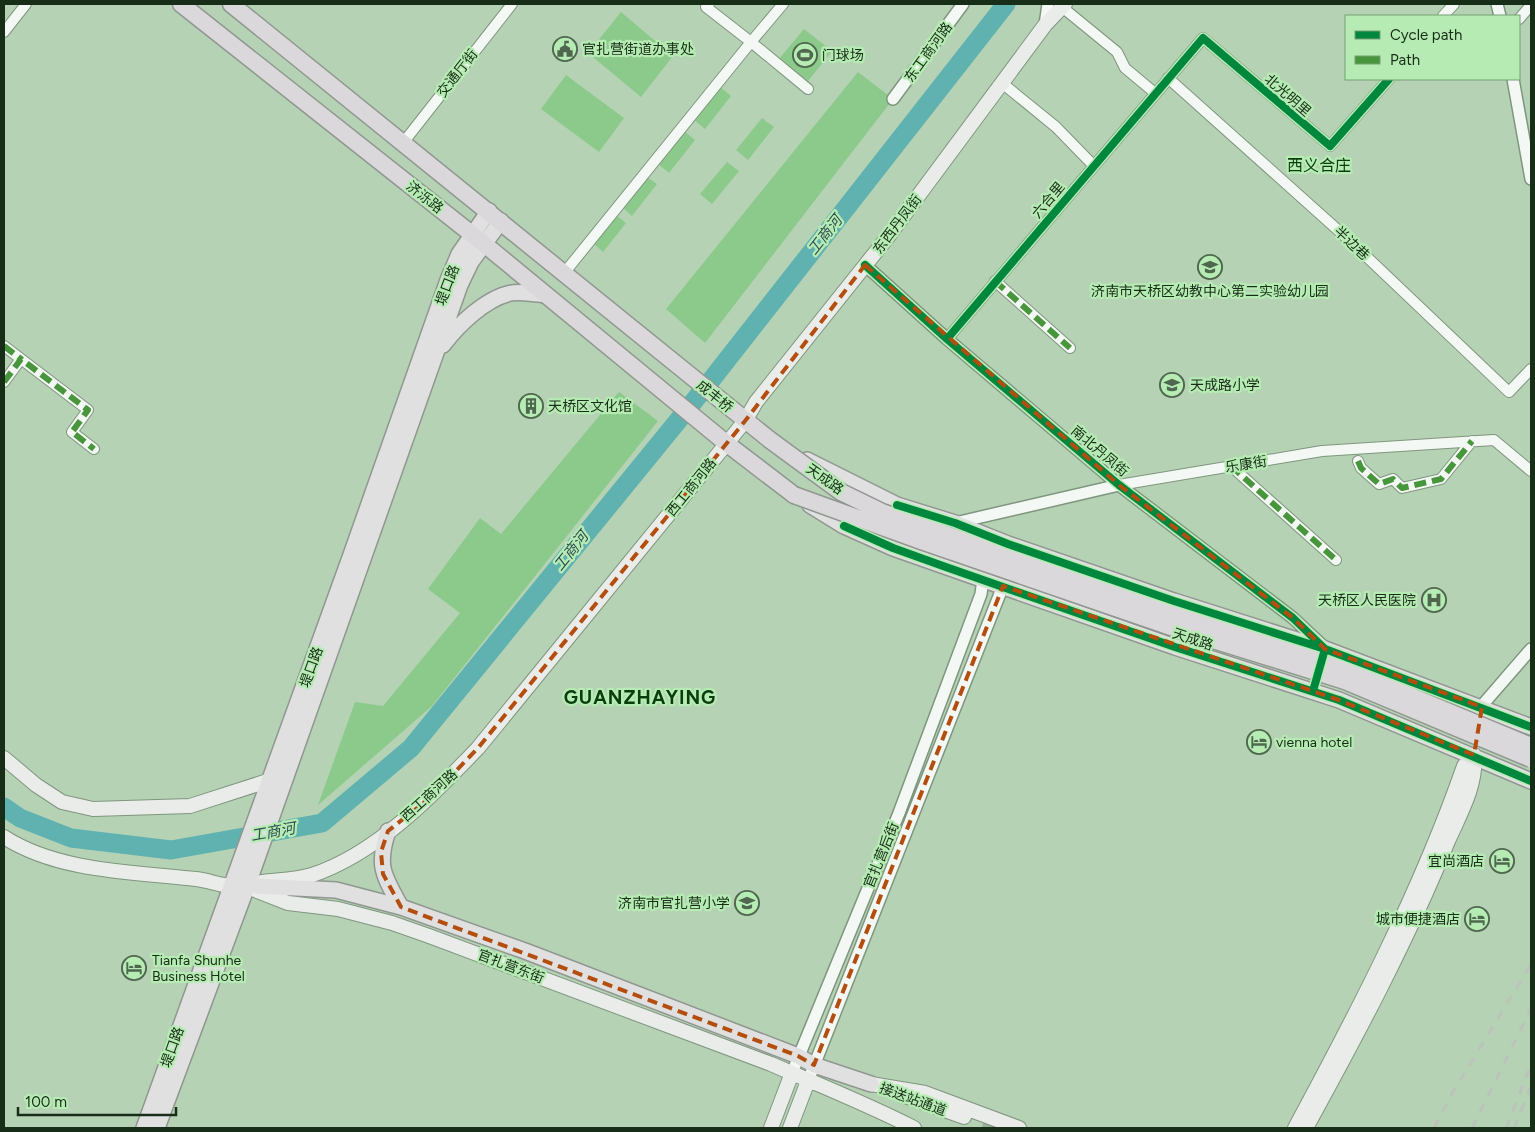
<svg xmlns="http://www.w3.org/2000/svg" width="1535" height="1132" font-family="Figtree,'Noto Sans SC',sans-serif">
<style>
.green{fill:#8cca8b}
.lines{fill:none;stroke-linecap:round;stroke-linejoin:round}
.river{stroke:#60b2b0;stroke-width:19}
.secondary-tunnel{stroke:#96b195;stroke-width:14;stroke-dasharray:14 7;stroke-linecap:butt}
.minor-casing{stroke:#7f967e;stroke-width:12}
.tertiary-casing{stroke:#7f967e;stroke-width:14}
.secondary-casing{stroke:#7f967e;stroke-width:16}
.primary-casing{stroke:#909790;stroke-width:18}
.trunk-casing{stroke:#909790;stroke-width:19}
.minor{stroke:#f4f8f4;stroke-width:10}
.tertiary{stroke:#f4f8f4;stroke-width:11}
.secondary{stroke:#eaecea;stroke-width:14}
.primary{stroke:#e0e0e0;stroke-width:15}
.trunk{stroke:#dad8da;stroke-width:16}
.rail{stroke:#bbc3bb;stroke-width:3;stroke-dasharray:9 9;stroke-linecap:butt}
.trunk-bridge-casing{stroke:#909790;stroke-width:19;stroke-linecap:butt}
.trunk-bridge{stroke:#dad8da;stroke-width:16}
.quiet{stroke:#48963b;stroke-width:6;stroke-dasharray:12 6;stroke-linecap:butt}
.cycleway-casing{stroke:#b6ecb4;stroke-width:11}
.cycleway{stroke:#00873e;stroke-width:8}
.marked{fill:none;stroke:#b44e0f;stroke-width:4;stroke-dasharray:10 6;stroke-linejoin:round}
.labels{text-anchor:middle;stroke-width:4.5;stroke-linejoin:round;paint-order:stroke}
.poi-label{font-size:14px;fill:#182d17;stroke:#b6ecb4;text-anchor:start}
.street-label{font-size:14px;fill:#182d17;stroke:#b6ecb4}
.water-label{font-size:15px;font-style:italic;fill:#2d4d50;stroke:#b6ecb4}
.quarter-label{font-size:16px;fill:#0a3d0c;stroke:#b6ecb4}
.district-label{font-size:19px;font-weight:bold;letter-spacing:1px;fill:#0a3d0c;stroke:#b6ecb4}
</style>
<rect width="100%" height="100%" fill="#b5d2b4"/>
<path class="green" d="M621,12L673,56L641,97L588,53Z
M804,29L832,51L808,81L779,59Z
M858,72L893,99L705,343L666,309Z
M566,75L624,118L599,152L541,109Z
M719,86L731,96L705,129L693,119Z
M762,118L774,127L748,160L736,150Z
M683,130L695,140L669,173L657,163Z
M727,162L739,171L712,204L700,194Z
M647,177L657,184L632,216L623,208Z
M617,216L626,223L603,252L594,244Z
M619,392L658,421L432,706L318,805L355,702L383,706L460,613L428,589L480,518L501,534Z"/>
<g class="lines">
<path class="river" d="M4,807L20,818L71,838L171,850L322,823L411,748L712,379L1006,4"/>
<path class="secondary-tunnel" d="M983,1124L994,1128"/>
<defs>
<path id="minor" d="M783,4L751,42L808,89
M1062,7L1117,52L1125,68L1155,93
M1443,16L1454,4
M1519,19L1531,5
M4,32L26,4
M1168,78L1349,240L1509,392L1531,369
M1002,83L1056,127L1093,165
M403,143L512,4
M565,272L751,42L706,7L709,4
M995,281L1070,348
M947,339L1203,38L1330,146L1389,79
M4,346L21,359
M4,382L21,359L88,410L72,432L94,449
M1358,461L1361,468L1379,484L1393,479L1402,488L1441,479L1472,441
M1231,466L1336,560
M1119,485L1322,451L1494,440L1531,471"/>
<path id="tertiary" d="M1497,4L1500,16
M1045,25L1048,4
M1513,79L1531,179
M893,99L963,4
M865,265L947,339L1119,485L1293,618L1324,647
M955,523L1119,485
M1481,714L1485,702L1531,649
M792,1073L899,813L981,594L983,579
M808,1081L1003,586"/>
<path id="secondary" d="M4,758L36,785L62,802L93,809L190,806L277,778
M4,837C58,872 134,872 196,879C213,881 224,888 241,885
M262,882C278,880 296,880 312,875C376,854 432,796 478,748L745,421L756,402L887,238L1045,25L1065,4
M255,890L288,903L338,909L392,923L429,936L771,1064C819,1085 867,1104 914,1128
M871,1084L925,1093L1019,1128
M902,1095L964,1117
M771,1128L792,1073
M790,1128L808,1081
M1295,1128C1358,1011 1420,892 1464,766L1474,755
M1306,1128C1357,1035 1408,940 1448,841C1460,814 1477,785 1474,755"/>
<path id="primary" d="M443,345C458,325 486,298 511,293C521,291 536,294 546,295
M807,460L897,505L955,523L1008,544L1174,601L1325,649L1531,727
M810,505L844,526L893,548L1175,647L1339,700L1531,781
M388,831C376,867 384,876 401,907
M256,886L336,890L401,907L525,951L798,1056L814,1065L871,1084
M144,1128L352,552L448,280L459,254L489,211
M157,1128L248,884L460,285L471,262L501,221"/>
<path id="trunk" d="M181,4L483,243L726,443L794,495
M231,4L770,440"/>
</defs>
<use href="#minor" class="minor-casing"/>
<use href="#tertiary" class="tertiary-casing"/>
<use href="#secondary" class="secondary-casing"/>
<use href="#primary" class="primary-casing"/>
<use href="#trunk" class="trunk-casing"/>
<use href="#minor" class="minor"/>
<use href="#tertiary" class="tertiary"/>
<use href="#secondary" class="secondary"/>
<use href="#primary" class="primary"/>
<use href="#trunk" class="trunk"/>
<path class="rail" d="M1434,1128L1453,1092L1531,964
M1472,1128L1531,1009
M1506,1128L1531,1065
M1514,1128L1531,1086"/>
<defs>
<path id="trunk-bridge" d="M770,440L841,492L882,512L1201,623L1329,662L1531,746
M794,495L921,541L1165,625L1345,681L1531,759"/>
</defs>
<use href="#trunk-bridge" class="trunk-bridge-casing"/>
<use href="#trunk-bridge" class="trunk-bridge"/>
<path class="quiet" d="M995,281L1070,348
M4,346L21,359
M4,382L21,359L88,410L72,432L94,449
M1358,461L1361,468L1379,484L1393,479L1402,488L1441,479L1472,441
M1231,466L1336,560"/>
<defs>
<path id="cycleway" d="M865,265L947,339L1119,485L1293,618L1325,649L1313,691
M947,339L1203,38L1330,146L1389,79
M897,505L955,523L1008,544L1174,601L1325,649L1531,727
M844,526L893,548L943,566L1175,647L1339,700L1531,781"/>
</defs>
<use href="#cycleway" class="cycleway-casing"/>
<use href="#cycleway" class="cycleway"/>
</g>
<path class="marked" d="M865,265L1119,485L1293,618L1325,649L1482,707L1474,755L1339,700L1003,586L814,1065L798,1056L401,907L383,874L381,852L388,831L432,796L478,748L745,421Z"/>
<defs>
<symbol id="civic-ring" viewBox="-11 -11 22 22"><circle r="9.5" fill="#b6ecb4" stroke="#4f674e" stroke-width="1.5"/><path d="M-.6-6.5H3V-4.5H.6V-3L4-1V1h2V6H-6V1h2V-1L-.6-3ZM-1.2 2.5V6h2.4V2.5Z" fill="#4f674e"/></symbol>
<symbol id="stadium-ring" viewBox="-11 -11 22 22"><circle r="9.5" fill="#b6ecb4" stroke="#4f674e" stroke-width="1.5"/><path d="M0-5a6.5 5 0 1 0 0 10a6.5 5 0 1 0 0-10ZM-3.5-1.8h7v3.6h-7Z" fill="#4f674e"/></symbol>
<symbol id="school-ring" viewBox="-11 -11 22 22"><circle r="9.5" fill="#b6ecb4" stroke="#4f674e" stroke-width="1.5"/><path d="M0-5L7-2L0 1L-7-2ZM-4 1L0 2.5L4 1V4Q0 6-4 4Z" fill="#4f674e"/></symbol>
<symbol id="building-ring" viewBox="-11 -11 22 22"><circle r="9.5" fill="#b6ecb4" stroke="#4f674e" stroke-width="1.5"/><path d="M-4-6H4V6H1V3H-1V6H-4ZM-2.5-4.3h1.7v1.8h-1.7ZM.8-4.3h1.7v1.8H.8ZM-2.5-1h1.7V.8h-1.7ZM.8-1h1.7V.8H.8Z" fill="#4f674e"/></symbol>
<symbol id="hospital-ring" viewBox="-11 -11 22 22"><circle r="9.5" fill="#b6ecb4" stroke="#4f674e" stroke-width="1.5"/><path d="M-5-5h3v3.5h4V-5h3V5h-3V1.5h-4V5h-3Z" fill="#4f674e"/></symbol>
<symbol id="hotel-ring" viewBox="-11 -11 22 22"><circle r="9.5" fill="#b6ecb4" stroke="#4f674e" stroke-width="1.5"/><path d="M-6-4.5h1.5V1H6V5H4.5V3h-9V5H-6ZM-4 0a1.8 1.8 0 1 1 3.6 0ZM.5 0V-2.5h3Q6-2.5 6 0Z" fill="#4f674e"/></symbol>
</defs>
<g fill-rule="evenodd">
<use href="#civic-ring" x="551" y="35" width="28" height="28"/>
<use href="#stadium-ring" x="791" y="41" width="28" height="28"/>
<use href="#school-ring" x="1196" y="253" width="28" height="28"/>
<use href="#school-ring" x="1158" y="371" width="28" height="28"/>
<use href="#building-ring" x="517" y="392" width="28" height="28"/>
<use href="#hospital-ring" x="1420" y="586" width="28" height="28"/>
<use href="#hotel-ring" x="1245" y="728" width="28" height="28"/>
<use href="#hotel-ring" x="1488" y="847" width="28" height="28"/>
<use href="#school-ring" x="733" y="889" width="28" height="28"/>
<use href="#hotel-ring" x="1463" y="905" width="28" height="28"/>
<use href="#hotel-ring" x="120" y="954" width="28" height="28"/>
</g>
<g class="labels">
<g class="poi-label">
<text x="582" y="54">官扎营街道办事处</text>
<text x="822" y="60">门球场</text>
<text x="1210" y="296" text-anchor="middle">济南市天桥区幼教中心第二实验幼儿园</text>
<text x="1190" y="390">天成路小学</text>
<text x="548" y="411">天桥区文化馆</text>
<text x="1416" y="605" text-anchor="end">天桥区人民医院</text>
<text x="1276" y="747">vienna hotel</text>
<text x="1484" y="866" text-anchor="end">宜尚酒店</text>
<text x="730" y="908" text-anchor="end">济南市官扎营小学</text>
<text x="1460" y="924" text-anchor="end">城市便捷酒店</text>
<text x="152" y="965">Tianfa Shunhe<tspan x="152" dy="16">Business Hotel</tspan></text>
</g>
<g class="street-label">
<text transform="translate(928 52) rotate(-54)" y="5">东工商河路</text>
<text transform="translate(457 73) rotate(-52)" y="5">交通厅街</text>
<text transform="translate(1288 95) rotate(41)" y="5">北光明里</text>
<text transform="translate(425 197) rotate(38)" y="5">济泺路</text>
<text transform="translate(1048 200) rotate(-50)" y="5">六合里</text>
<text transform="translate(897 224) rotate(-53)" y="5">东西丹凤街</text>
<text transform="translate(1352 243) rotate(43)" y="5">半边巷</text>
<text transform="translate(447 285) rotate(-69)" y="5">堤口路</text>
<text transform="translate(715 396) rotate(39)" y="5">成丰桥</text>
<text transform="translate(1100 451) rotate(40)" y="5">南北丹凤街</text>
<text transform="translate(1246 464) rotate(-9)" y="5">乐康街</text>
<text transform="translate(825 479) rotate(35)" y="5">天成路</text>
<text transform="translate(691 487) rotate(-51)" y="5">西工商河路</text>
<text transform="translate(1193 639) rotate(18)" y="5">天成路</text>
<text transform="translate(311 667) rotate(-70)" y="5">堤口路</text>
<text transform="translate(429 795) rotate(-42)" y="5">西工商河路</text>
<text transform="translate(881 855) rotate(-68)" y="5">官扎营后街</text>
<text transform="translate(511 966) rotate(21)" y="5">官扎营东街</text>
<text transform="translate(172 1047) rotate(-70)" y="5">堤口路</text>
<text transform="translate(913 1099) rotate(20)" y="5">接送站通道</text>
</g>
<g class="water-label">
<text transform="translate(825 235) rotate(-52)" y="5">工商河</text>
<text transform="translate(571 551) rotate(-51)" y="5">工商河</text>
<text transform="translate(273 832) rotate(-10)" y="5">工商河</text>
</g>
<g class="quarter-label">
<text x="1319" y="171">西义合庄</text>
</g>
<g class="district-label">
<text x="640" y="704">GUANZHAYING</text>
</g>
</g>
<rect width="1535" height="1132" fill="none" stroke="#182d17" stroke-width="10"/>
<rect x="1345" y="15" width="175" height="65" fill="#b6ecb4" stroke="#77a075"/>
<rect x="1355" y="31" width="25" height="8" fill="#00873e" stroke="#77a075"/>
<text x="1390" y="40" font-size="15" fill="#182d17">Cycle path</text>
<rect x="1355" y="56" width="25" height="8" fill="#48963b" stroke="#77a075"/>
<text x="1390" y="65" font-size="15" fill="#182d17">Path</text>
<path d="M18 1107v8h158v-8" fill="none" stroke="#182d17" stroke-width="2.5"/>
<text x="25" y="1107" font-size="15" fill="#182d17" stroke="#b6ecb4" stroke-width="4" paint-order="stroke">100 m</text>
</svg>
